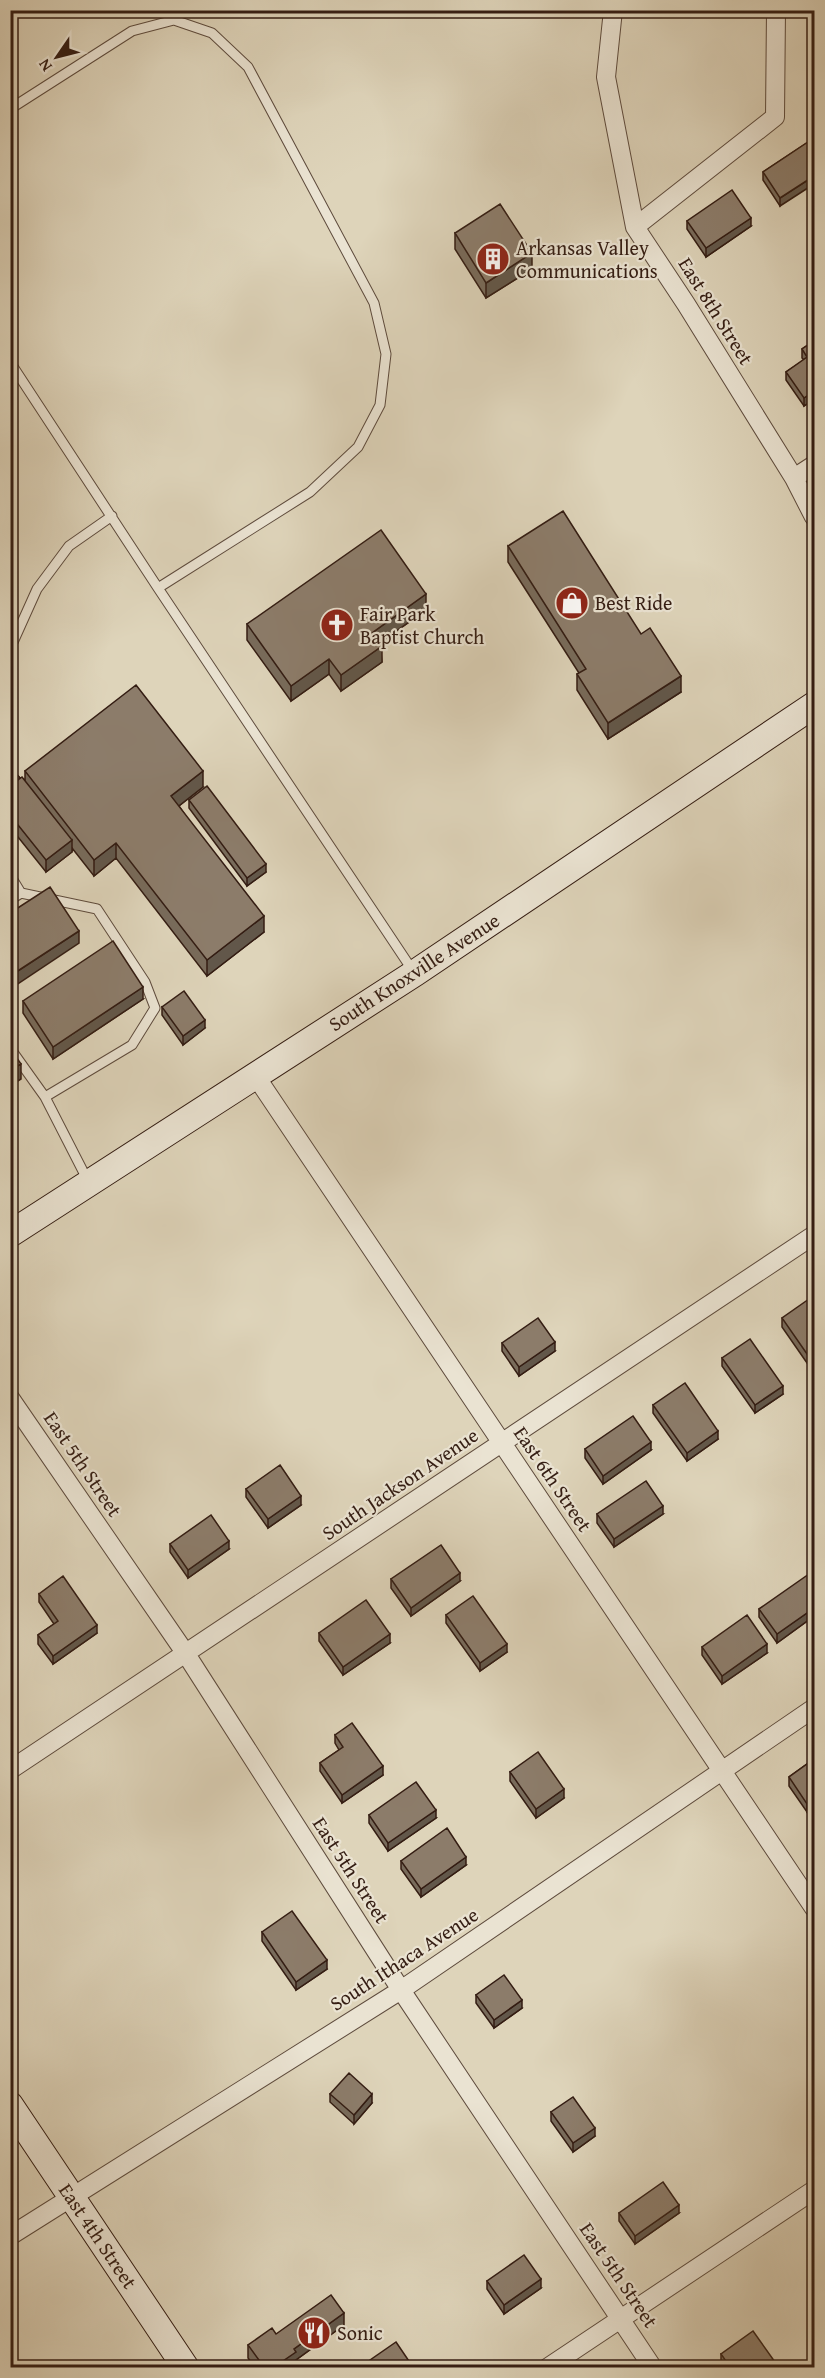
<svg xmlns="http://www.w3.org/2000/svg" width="825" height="2378" font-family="'Gentium Book Plus',serif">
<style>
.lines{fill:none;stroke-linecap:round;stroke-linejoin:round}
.lane-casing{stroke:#5e4b3d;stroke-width:11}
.street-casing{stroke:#5e4b3d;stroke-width:20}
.secondary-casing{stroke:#341d13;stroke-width:28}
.lane{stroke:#eae3d2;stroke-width:9}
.street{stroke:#eae3d2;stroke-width:18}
.secondary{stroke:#eae3d2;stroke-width:26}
.wall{fill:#786b5b;stroke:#341d13;stroke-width:1.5}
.shaded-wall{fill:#62574a;stroke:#341d13;stroke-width:1.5}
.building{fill:#8c7c6a;stroke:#341d13;stroke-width:1.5}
.labels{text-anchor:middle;stroke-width:4.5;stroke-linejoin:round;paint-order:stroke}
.poi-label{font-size:20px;fill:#341d13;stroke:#eae3d2;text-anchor:start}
.street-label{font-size:20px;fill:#341d13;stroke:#eae3d2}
</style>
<rect width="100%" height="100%" fill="#ded4ba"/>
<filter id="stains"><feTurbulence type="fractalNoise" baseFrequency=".00333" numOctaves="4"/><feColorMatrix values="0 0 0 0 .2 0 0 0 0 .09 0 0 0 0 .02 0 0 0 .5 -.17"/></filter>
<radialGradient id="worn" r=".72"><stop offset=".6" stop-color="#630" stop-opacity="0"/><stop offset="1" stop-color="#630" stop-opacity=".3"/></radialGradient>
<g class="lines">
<defs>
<path id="lane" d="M10,109L132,31L174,20L212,33L248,67L374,303L386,354L380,405L358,447L310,492L158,588
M10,362L158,588L413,971
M10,649L37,589L69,546L112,516
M10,875L21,893L10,900
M21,893L97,909L145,982L155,1008L132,1045L45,1097
M10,1048L45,1097L88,1181"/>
<path id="street" d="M613,10L606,77L635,227L686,304L794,478L814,517
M635,227L775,117L776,10
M794,478L814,465
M255,1075L814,1908
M10,1398L186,1654L401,1990L653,2368
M10,1770L814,1235
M10,2236L401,1990L814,1708
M547,2368L814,2190"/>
<path id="secondary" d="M10,1234L415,973L814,705
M10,2105L186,2368"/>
</defs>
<use href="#lane" class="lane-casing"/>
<use href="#street" class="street-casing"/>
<use href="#secondary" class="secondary-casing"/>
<use href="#lane" class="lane"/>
<use href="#street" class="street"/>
<use href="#secondary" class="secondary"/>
</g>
<path class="wall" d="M811,140L780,206L763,180V172Z
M687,221L751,226L706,257L687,229Z
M455,233L532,269L486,298L455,249Z
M814,341V399L804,406L786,380V372L804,360L802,358V349Z
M508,546L641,634L681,692L608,739L577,690V674L579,673L508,562Z
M426,610L380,643L382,662L341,691L329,674L291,701L247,640V624Z
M10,767L20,778L25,780V771L203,787L179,806L264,932L207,976L116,858L94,876L72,848V852L46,872L10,827Z
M189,800L266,872L247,886L189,808Z
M143,999L53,1059L23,1013V1001Z
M162,1007L205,1028L183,1045L162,1015Z
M814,1307V1373L782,1327V1318Z
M502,1343L555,1351L519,1376L502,1351Z
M722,1358L783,1394L755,1413L722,1366Z
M653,1405L718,1439L687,1461L653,1413Z
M585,1449L651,1450L603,1484L585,1458Z
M246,1489L301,1505L268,1528L246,1497Z
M597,1514H663L614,1547L597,1523Z
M170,1544L229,1549L188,1578L170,1552Z
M391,1579L460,1581L411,1616L391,1588Z
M814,1581V1616L777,1643L759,1617V1609Z
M39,1594L97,1633L53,1664L38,1644V1635L54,1624L39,1602Z
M446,1615L507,1652L480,1671L446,1623Z
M319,1633L390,1643L343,1675L319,1641Z
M702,1647L767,1653L722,1684L702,1655Z
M335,1735L383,1775L342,1803L320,1771V1763L339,1750L335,1743Z
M814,1759V1807L807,1812L789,1786V1777Z
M510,1772L564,1798L536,1818L510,1781Z
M369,1815L436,1818L388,1851L369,1823Z
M401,1861L466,1865L421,1897L401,1869Z
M262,1932L327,1969L296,1990L262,1941Z
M476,1995L522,2008L494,2028L476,2003Z
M330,2094L372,2103L354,2124L330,2102Z
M551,2112L595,2136L573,2152L551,2121Z
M619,2213H679L635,2244L619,2221Z
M487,2281L541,2288L504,2314L487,2289Z
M344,2325L296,2360V2364L291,2367H255L248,2358V2345L276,2334Z
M721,2354L775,2367H725L721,2362Z"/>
<path class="shaded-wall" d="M814,176V184L780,206V198Z
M751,218V226L706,257V248Z
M532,253V269L486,298V283Z
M814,391V399L804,406V398Z
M426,594V610L372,648V633Z
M382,646V662L341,691V675Z
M329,659V674L291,701V686Z
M681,676V692L608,739V723Z
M203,771V787L171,812V796Z
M72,840V852L46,872V860Z
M116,843V858L94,876V860Z
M266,864V872L247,886V878Z
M264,916V932L207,976V960Z
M79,931V943L10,989V976Z
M143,987V999L53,1059V1047Z
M205,1020V1028L183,1045V1036Z
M21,1064V1079L10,1086V1070Z
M555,1342V1351L519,1376V1367Z
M783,1386V1394L755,1413V1405Z
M718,1431V1439L687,1461V1453Z
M651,1442V1450L603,1484V1476Z
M301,1496V1505L268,1528V1519Z
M663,1506V1514L614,1547V1539Z
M229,1541V1549L188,1578V1570Z
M460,1573V1581L411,1616V1608Z
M814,1608V1616L777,1643V1634Z
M97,1625V1633L53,1664V1656Z
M390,1634V1643L343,1675V1667Z
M507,1644V1652L480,1671V1663Z
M767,1644V1653L722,1684V1676Z
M383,1766V1775L342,1803V1795Z
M564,1789V1798L536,1818V1809Z
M814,1798V1807L807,1812V1804Z
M436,1810V1818L388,1851V1843Z
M466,1857V1865L421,1897V1889Z
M327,1960V1969L296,1990V1982Z
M522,2000V2008L494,2028V2020Z
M372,2094V2103L354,2124V2115Z
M595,2128V2136L573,2152V2143Z
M679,2205V2213L635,2244V2236Z
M541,2279V2288L504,2314V2305Z
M344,2313V2325L296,2360V2364L291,2367H274L294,2349Z
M775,2362V2367H766Z"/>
<path class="building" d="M811,140L814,146V176L780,198L763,172Z
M732,190L751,218L706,248L687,221Z
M500,204L532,253L486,283L455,233Z
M814,341V391L804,398L786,372L807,357L802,349Z
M563,511L641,634L650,628L681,676L608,723L577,674L586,669L508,546Z
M381,530L426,594L372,633L382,646L341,675L329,659L291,686L247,624Z
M136,685L203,771L171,796L264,916L207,960L116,843L94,860L25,771Z
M10,767L20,778L10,786Z
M22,777L72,840L46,860L10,815V786Z
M207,786L266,864L247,878L189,800Z
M50,887L79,931L10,976V913Z
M113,941L143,987L53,1047L23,1001Z
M184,991L205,1020L183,1036L162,1007Z
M10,1048L21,1064L10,1070Z
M809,1299L814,1307V1364L782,1318Z
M538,1318L555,1342L519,1367L502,1343Z
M750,1339L783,1386L755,1405L722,1358Z
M685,1383L718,1431L687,1453L653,1405Z
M633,1416L651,1442L603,1476L585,1449Z
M280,1465L301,1496L268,1519L246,1489Z
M646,1481L663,1506L614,1539L597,1514Z
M211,1515L229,1541L188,1570L170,1544Z
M441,1545L460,1573L411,1608L391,1579Z
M809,1574L814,1581V1608L777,1634L759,1609Z
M63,1576L97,1625L53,1656L38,1635L58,1621L39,1594Z
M473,1596L507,1644L480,1663L446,1615Z
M366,1600L390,1634L343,1667L319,1633Z
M747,1615L767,1644L722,1676L702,1647Z
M352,1723L383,1766L342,1795L320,1763L343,1747L335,1735Z
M538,1752L564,1789L536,1809L510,1772Z
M814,1759V1798L807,1804L789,1777Z
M416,1782L436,1810L388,1843L369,1815Z
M447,1828L466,1857L421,1889L401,1861Z
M292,1911L327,1960L296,1982L262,1932Z
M504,1975L522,2000L494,2020L476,1995Z
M349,2073L372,2094L354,2115L330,2094Z
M573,2097L595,2128L573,2143L551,2112Z
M663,2182L679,2205L635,2236L619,2213Z
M524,2255L541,2279L504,2305L487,2281Z
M331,2295L344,2313L294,2349L296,2352L274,2367H264L248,2345L272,2328L276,2334Z
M753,2331L775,2362L766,2367H730L721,2354Z
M396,2342L413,2367H360Z"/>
<defs>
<symbol id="building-disc" viewBox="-11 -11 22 22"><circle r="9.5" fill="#8f2418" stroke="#eae3d2"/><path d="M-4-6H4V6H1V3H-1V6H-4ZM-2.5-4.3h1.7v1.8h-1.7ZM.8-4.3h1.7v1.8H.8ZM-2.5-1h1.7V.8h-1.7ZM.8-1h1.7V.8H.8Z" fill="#fff"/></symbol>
<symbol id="shop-disc" viewBox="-11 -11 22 22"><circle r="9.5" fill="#8f2418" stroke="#eae3d2"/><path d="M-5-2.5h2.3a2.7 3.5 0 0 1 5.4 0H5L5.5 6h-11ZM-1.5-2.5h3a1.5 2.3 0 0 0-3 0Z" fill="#fff"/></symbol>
<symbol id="church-disc" viewBox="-11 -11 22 22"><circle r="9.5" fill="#8f2418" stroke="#eae3d2"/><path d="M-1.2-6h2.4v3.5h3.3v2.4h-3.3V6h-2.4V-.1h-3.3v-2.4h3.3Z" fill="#fff"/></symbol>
<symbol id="restaurant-disc" viewBox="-11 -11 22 22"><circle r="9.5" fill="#8f2418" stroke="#eae3d2"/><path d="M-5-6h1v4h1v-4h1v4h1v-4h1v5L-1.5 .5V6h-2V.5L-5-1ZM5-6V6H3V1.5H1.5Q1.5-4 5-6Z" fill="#fff"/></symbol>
</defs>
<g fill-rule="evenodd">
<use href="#building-disc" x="474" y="240" width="38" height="38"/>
<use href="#shop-disc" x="553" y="584" width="38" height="38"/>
<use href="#church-disc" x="318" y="606" width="38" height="38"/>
<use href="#restaurant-disc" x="295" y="2314" width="38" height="38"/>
</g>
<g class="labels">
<g class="poi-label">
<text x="516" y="255">Arkansas Valley<tspan x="516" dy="23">Communications</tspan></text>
<text x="595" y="610">Best Ride</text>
<text x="360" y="621">Fair Park<tspan x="360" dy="23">Baptist Church</tspan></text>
<text x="337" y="2340">Sonic</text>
</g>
<g class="street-label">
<text transform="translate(716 311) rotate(58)" y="7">East 8th Street</text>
<text transform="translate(414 972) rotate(-33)" y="7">South Knoxville Avenue</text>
<text transform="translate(83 1464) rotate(56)" y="7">East 5th Street</text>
<text transform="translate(553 1479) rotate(56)" y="7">East 6th Street</text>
<text transform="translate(400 1484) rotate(-34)" y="7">South Jackson Avenue</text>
<text transform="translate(351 1870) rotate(57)" y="7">East 5th Street</text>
<text transform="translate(404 1959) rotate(-33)" y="7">South Ithaca Avenue</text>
<text transform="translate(98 2236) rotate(56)" y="7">East 4th Street</text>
<text transform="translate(619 2275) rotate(56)" y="7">East 5th Street</text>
</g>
</g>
<rect width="825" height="2378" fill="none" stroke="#ded4ba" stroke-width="36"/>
<rect x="12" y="12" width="801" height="2354" fill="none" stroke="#341d13" stroke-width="3"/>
<rect x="18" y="18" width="789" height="2342" fill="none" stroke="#341d13" stroke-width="1.5"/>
<g transform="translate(57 57) rotate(235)" stroke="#eae3d2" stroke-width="4.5" paint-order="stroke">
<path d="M0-4.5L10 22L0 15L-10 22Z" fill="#341d13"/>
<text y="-9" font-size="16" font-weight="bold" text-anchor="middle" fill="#341d13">N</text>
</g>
<rect width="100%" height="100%" filter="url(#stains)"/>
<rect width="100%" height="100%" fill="url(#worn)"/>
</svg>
